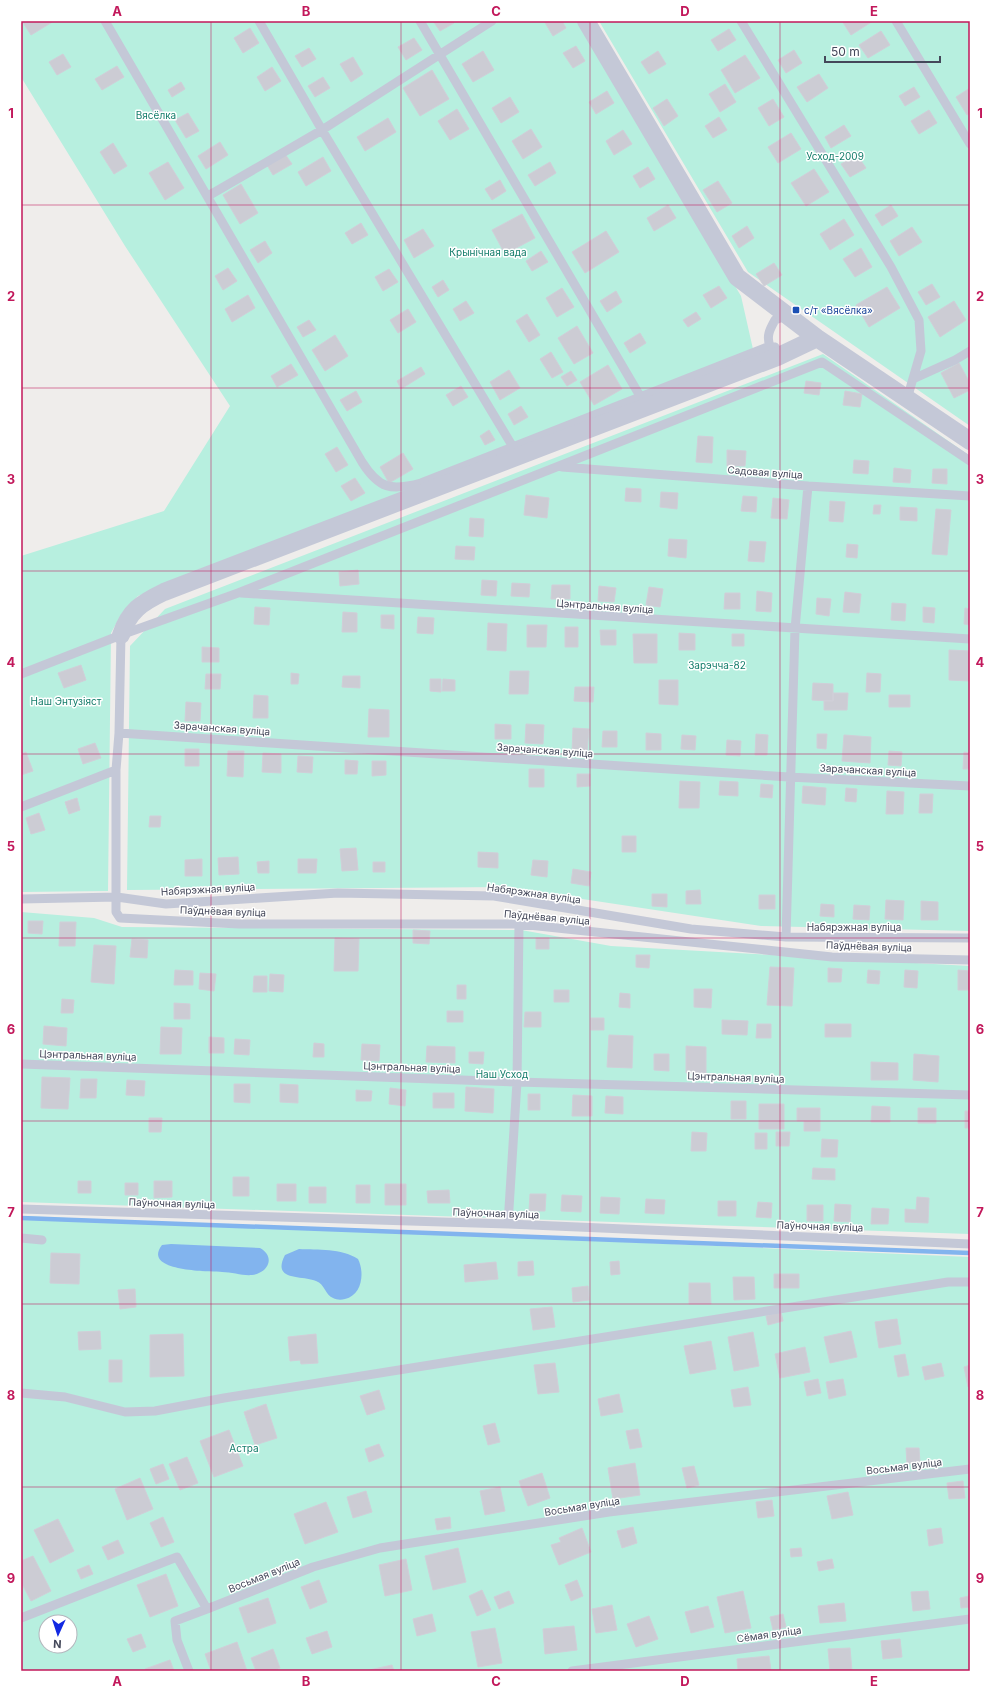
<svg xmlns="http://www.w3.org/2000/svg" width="991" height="1692" font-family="Inter,sans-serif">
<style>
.green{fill:#b7efdf;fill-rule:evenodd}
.water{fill:#82b4ee}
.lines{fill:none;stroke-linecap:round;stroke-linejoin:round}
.stream{stroke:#82b4ee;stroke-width:4.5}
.building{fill:#ccccd4;stroke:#d0cfd8}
.lane{stroke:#c4c8d7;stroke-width:9}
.street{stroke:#c4c8d7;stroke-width:18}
.grid{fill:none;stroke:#c2185b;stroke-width:1;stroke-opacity:0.55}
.transit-dot{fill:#1a4fb4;stroke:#fff;stroke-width:1.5}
.labels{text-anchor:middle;stroke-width:3;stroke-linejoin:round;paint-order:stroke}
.park-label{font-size:10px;fill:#137c6a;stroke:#fff}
.transit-label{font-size:10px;fill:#164399;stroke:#fff;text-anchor:start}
.street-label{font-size:10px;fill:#44485a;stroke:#fff}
.neatline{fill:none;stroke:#c2185b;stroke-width:1.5}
.grid-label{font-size:13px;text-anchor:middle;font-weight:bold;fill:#c2185b}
</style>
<rect width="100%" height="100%" fill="#efedeb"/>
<path class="green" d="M21,21H578L741,296L755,358L138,596L122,613L111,633L108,891L21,892V556L164,511L230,406L125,246L21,77Z
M599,21H970V426L748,272Z
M823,354L970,456V931L761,926L503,887L127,890L130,646L165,609Z
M21,912L94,918L122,927L521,930L611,946L970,966V1234L21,1202Z
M21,1216L970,1257V1671H21ZM46,1622H70V1646H46Z"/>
<path class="water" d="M171,1244L260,1248C276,1257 268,1273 252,1275C243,1276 232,1272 222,1272C210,1271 141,1272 162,1245Z
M299,1249C318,1250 341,1248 358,1259C365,1273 362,1295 345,1299C341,1300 337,1300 333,1298C325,1295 325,1284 316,1281C303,1275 271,1282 285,1255Z"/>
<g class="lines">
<path class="stream" d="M21,1218L970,1253"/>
</g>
<path class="building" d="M22,21H54L31,35Z
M433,21H453L454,23L440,31Z
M544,21H562L566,28L553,36Z
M842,21H873L851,35Z
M250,28L259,43L243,53L234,38Z
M729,29L736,40L718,51L711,40Z
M881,31L890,45L868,58L859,45Z
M414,38L422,50L406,60L398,47Z
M576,46L585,61L573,68L563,53Z
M309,48L316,59L302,67L295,56Z
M794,50L802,63L786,73L778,60Z
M483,51L494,70L473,82L462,64Z
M658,51L666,64L649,74L641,62Z
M63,54L71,67L57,75L49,62Z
M745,55L760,78L735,93L721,70Z
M353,57L363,74L351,82L340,64Z
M117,66L124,77L102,90L95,79Z
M272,67L281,81L265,91L257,77Z
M432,70L449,99L420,116L403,88Z
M819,74L828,88L807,102L797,87Z
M323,77L330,88L315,97L308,86Z
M181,82L185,89L172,97L168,90Z
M725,84L736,102L720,112L709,94Z
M914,87L920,97L905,106L899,96Z
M970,88V113L967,115L956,97Z
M607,91L614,103L596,114L589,102Z
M510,97L519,112L501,123L492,108Z
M667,99L678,116L664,126L653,108Z
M773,99L784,117L769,126L758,108Z
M457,109L469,129L450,140L438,121Z
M929,110L937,123L919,134L911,121Z
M188,113L199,131L186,138L175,120Z
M719,117L727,130L713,138L705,126Z
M388,118L396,132L365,151L357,137Z
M844,125L851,136L831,148L825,137Z
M531,129L542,147L523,159L512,141Z
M623,130L632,144L614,155L606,141Z
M791,133L801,149L778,163L768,147Z
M220,142L228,155L206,169L198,156Z
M113,143L127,166L114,174L100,152Z
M285,154L292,164L273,175L267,165Z
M857,155L866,168L850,177L841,164Z
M323,157L331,171L306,186L298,172Z
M168,162L184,188L165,200L149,173Z
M550,162L556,173L535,186L528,175Z
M648,167L655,179L640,188L633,176Z
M814,169L829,192L806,206L791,183Z
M500,180L506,191L492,200L485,189Z
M718,181L732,203L717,212L703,190Z
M241,184L258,213L240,224L223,195Z
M668,205L676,218L654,231L647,218Z
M891,205L898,216L882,226L875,215Z
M522,214L535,238L505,254L492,230Z
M844,219L854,235L830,250L820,234Z
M361,223L368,235L352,244L345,233Z
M747,226L754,238L739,248L732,236Z
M912,227L922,242L899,256L890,241Z
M423,229L434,246L414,258L404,240Z
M606,231L619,252L585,273L572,252Z
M265,241L272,253L258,263L250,250Z
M861,248L872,267L855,277L843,259Z
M541,251L548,262L532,271L526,261Z
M774,263L782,275L764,286L756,274Z
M228,268L237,281L223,290L215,276Z
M389,269L398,282L383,291L375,277Z
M443,280L449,290L438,297L432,287Z
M932,284L940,297L926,305L918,292Z
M719,286L727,298L711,308L703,295Z
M887,287L900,308L869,327L856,305Z
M562,288L574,307L557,317L546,298Z
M616,291L622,302L607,312L600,301Z
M248,295L255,308L232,322L225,309Z
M466,301L474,313L460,321L453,309Z
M954,301L966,320L940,337L928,317Z
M408,309L416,322L398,333L390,320Z
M696,312L701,319L688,327L683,320Z
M527,314L540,335L529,342L516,321Z
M309,320L316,330L303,337L297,327Z
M577,326L593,353L574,364L558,338Z
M640,333L646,343L630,353L624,343Z
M335,335L348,356L325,371L312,350Z
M551,352L563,372L552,378L540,359Z
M959,363L970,383V390L954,398L941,373Z
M291,364L298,375L277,387L271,376Z
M608,365L622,389L594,405L580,382Z
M421,367L425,374L401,389L397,381Z
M509,370L520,388L500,400L490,382Z
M571,371L577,380L567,386L561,377Z
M806,381L821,383L819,395L804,393Z
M461,386L468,397L453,406L446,395Z
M356,391L362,402L347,411L340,400Z
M845,391L862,394L860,407L843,405Z
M521,406L528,417L514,425L508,414Z
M489,430L495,440L485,445L480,436Z
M698,436L713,437L712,463L696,462Z
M337,447L348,465L336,472L325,454Z
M727,450L746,451L745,466H727Z
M403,453L413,469L389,483L380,467Z
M854,460L869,461L868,474L853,473Z
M894,468L911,470L910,483L893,482Z
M933,469H947V484L932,483Z
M355,478L365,493L351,501L341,486Z
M626,488L641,489V502L625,501Z
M661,492L678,493L677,509L660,507Z
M526,495L549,498L547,518L524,515Z
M743,496L757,497L756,512L741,511Z
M773,498L789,500L787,519L771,518Z
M830,501L845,502L843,522L829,521Z
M874,505H881L880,514H873Z
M900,507L917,508V521L900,520Z
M936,509L951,510L947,555L932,554Z
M470,518L484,519L483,537L469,536Z
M669,539L687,540L686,558L668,556Z
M750,541L766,542L764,562L748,561Z
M847,544L858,545L857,558L846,557Z
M456,546L475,547L474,560L455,559Z
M358,570L359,584L340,586L339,572Z
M482,580L497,581L496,596L481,595Z
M512,583L530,584L529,597L511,596Z
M552,585H570V599H551Z
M599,586L616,588L614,602L598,601Z
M649,587L663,589L660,607L646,605Z
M757,591L772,593L771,612L756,611Z
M845,592L861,594L859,613L843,612Z
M725,593H740V609H724Z
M817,598L831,599L829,616L816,614Z
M892,603L906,604L905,621L891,620Z
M255,607L270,608L269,625L254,624Z
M923,607L935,608L934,623L923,622Z
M965,608L970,609V625L964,624Z
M343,612L357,613V632H342Z
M381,615H394V629L381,628Z
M418,617L434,618L433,634L417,633Z
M488,623L507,624L506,651L487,650Z
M527,625H547L546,647H527Z
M565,627H578V647H565Z
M600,630H616V645H601Z
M679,633L695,634V650H679Z
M633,634H657V663H634Z
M732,634H744V646H732Z
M202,647L219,648V662H202Z
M949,650L970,651V681L949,680Z
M81,665L86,680L64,688L58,673Z
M510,671H529L528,694H509Z
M291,673L299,674L298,684H291Z
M867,673L881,674L880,692H866Z
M206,674H221L220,689H205Z
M343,676H360V688L342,687Z
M430,679H441V692L430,691Z
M443,679L455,680V691H442Z
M659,680H678V705L659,704Z
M813,683L833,684V701L812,700Z
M575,687H594L593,702L574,701Z
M833,693H848L847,710H824V701H833Z
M254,695L268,696V718H253Z
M889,695H910V707H889Z
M186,702L201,703L200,721H185Z
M369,709L389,710V737H368Z
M495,724L511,725V739H495Z
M526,724L544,725L543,744L525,743Z
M573,728L589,729L587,752L572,751Z
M603,731H617V747H602Z
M646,733L661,734V750H646Z
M756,734L768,735L767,755H755Z
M817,734H827L826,749L817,748Z
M682,735L696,736L695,750L681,749Z
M844,735L871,737L870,763L842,761Z
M727,740L741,741L740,756L726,755Z
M95,743L101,758L83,764L78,749Z
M185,749H199V766H185Z
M228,751H244L243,777L227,776Z
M889,751L902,752L901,766L888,765Z
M26,752L33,771L21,775V754Z
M964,752L970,753V769H963Z
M263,753L281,754V773L262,772Z
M298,756L313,757L312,773L297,772Z
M345,760L358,761L357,774H345Z
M372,761H386V775L372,776Z
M529,769H544V787H529Z
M577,774H590V786L577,787Z
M680,781L700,782L699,808H679Z
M720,781L738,782V796L719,795Z
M761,784L773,785L772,798L760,797Z
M803,786L826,788L825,805L802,803Z
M846,788L857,789L856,802L845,801Z
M887,791L904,792L903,814H886Z
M920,794H933L932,813H919Z
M77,798L80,810L69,814L65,802Z
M39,813L45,830L31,834L26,818Z
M150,816H161L160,827H149Z
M622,836H636V852H622Z
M356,848L358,870L342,871L340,849Z
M478,852L498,853V868L478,867Z
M238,857L239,874L219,875L218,858Z
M202,859V876H185V860Z
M298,859H317L316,873H298Z
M533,860L548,861L547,877L531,875Z
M269,861V873H258L257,862Z
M373,862H385V872H373Z
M573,869L591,872L589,886L571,883Z
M700,890L701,904H686V891Z
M652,894H667V907L652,906Z
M759,895H775V909H759Z
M886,900L904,901L903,920L885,919Z
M921,901L938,902V920H921Z
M821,904L834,905V917L820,916Z
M854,905L870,906L869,920L853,919Z
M28,921H43L42,934L28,933Z
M60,922H76L75,946H59Z
M413,930L430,931L429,944L413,943Z
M335,938L359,939L358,971H334Z
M536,938H549V949H536Z
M132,939L148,940L147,958L130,957Z
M94,945L116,946L114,984L91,982Z
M636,955H650L649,968L636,967Z
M770,967L794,968L792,1006L767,1005Z
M828,968L842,969L841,982H828Z
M175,970L193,971V985H174Z
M868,970L880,971L879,984L867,983Z
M905,970L918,971L917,988L904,987Z
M958,970L970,971V990H958Z
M200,973L216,974L214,991L199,989Z
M270,974L284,975L283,992L269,991Z
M254,976H267V992H253Z
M457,985H466V999H457Z
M694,989H712L711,1008L694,1007Z
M554,990H569V1002H554Z
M620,993L630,994V1008L619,1007Z
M62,999L74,1000L73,1013H61Z
M174,1003L190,1004V1019H174Z
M447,1011H463V1022H447Z
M525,1012H541V1027H524Z
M591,1018H604V1030H591Z
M722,1020L748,1021L747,1035L722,1034Z
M757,1024H771V1038H756Z
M825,1024H851V1037H825Z
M44,1026L67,1028L66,1046L43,1044Z
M161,1027L182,1028L181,1054H160Z
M609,1035L633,1036L632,1068L607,1067Z
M209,1037L224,1038V1053H209Z
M235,1039L250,1040L249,1055L234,1054Z
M314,1043L324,1044V1057H313Z
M362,1044L380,1045L379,1061L361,1060Z
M427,1046L455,1047V1063L426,1062Z
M686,1046L706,1047V1073H686Z
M469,1052H484L483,1064L469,1063Z
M654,1054H669V1071L654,1070Z
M914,1054L939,1056L938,1082L913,1080Z
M871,1062L898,1063V1080H871Z
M42,1077L70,1078L68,1109L41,1108Z
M81,1079H97L96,1098H80Z
M127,1080L145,1081L144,1096L126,1095Z
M234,1084H250V1103L234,1102Z
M280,1084L298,1085V1103L280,1102Z
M466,1087L494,1089L493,1113L465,1111Z
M390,1088L406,1090L405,1106L389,1104Z
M356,1090L372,1091L371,1101H356Z
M433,1093H454V1108H433Z
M528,1094H540V1110H528Z
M573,1095L592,1096V1116H572Z
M606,1096L623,1097V1114L605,1113Z
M731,1101H746V1119H731Z
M759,1104H784V1129H759Z
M872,1106L890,1107V1122H871Z
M797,1108H820V1131H804V1121H797Z
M918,1108H936V1123H918Z
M965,1111H970V1128H965Z
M149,1118H162L161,1132H149Z
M692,1132L707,1133L706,1151H691Z
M776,1132H790L789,1146H776Z
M755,1133H767V1149H755Z
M822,1139L838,1140L837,1157H821Z
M813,1168L835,1169V1180L812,1179Z
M233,1177H249V1196H233Z
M78,1181H91V1193H78Z
M154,1181H172V1197L154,1198Z
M125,1183H138V1195H125Z
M277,1184H296V1201H277Z
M385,1184H406V1205H385Z
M356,1185H370V1203H356Z
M309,1187H326V1203H309Z
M449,1190L450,1203H428L427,1191Z
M530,1194H546L545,1211H529Z
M562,1195L582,1196L581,1212L561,1211Z
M601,1197L620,1198L619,1214L600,1213Z
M917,1197L929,1198L928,1223L905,1222V1209L916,1210Z
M646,1199L665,1200L664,1214L645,1213Z
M718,1201H736V1216H718Z
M758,1202L772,1203L771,1218L756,1217Z
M835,1204L851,1205L850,1222L834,1221Z
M807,1205H823V1221H807Z
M872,1208L889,1209L888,1224H871Z
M51,1253L80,1254L79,1284L50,1283Z
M533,1261L534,1275L518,1276V1262Z
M619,1261L620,1274L611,1275L610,1262Z
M496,1262L498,1279L465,1282L464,1265Z
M774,1274H799V1288H774Z
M733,1277H754L755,1299L734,1300Z
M689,1283H710L711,1304H689Z
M588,1286L589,1300L573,1302L572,1288Z
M135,1289L136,1307L120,1309L118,1290Z
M552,1307L555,1327L533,1330L530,1309Z
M781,1312L783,1321L768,1325L766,1316Z
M897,1319L901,1344L879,1348L875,1322Z
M100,1331L101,1349L79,1350L78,1332Z
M851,1331L857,1357L830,1363L824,1337Z
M753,1332L759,1366L734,1371L728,1337Z
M183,1334L184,1376L150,1377V1335Z
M316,1334L318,1363L301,1364L300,1360L290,1361L288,1337Z
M711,1341L716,1369L690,1374L684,1346Z
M805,1347L810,1372L780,1378L775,1354Z
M905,1354L909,1375L898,1377L894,1356Z
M109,1360H122V1382H109Z
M555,1363L559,1392L538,1394L534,1365Z
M941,1363L944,1376L925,1380L922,1367Z
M970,1365V1386L968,1387L964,1367Z
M818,1379L821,1393L807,1396L804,1382Z
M843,1379L846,1395L829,1399L826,1382Z
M748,1387L751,1405L734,1407L731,1390Z
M379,1390L385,1409L367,1415L360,1396Z
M619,1394L623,1412L601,1416L598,1399Z
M266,1404L277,1438L255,1445L244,1412Z
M495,1423L500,1442L488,1445L483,1426Z
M638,1429L642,1447L630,1449L626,1431Z
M229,1430L243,1466L214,1477L200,1441Z
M379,1444L384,1456L369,1462L365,1449Z
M906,1448H919L920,1463L907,1464Z
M187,1457L198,1483L180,1490L169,1464Z
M635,1463L640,1495L613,1499L608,1468Z
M163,1464L169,1479L156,1484L150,1469Z
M694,1466L699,1485L687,1488L682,1468Z
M542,1473L550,1498L528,1506L519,1481Z
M140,1478L153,1509L127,1520L115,1489Z
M963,1481L965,1498L949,1499L947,1483Z
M500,1487L505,1511L485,1515L480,1491Z
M366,1491L372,1512L353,1518L347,1497Z
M848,1492L853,1515L832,1519L827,1496Z
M772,1500L774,1516L758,1518L756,1502Z
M326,1502L338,1532L305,1544L294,1514Z
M163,1517L174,1542L161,1547L150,1523Z
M450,1517L451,1528L437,1530L435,1519Z
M58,1519L74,1551L50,1563L34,1530Z
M633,1527L637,1543L622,1548L617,1531Z
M582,1528L591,1552L559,1565L551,1545L561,1542L559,1538Z
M941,1528L943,1543L929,1546L927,1530Z
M118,1540L124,1553L108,1560L102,1547Z
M458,1548L466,1582L433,1590L425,1556Z
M801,1548L802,1556L791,1557L790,1549Z
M33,1556L51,1591L31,1601L21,1582V1561Z
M406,1559L412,1590L385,1596L379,1565Z
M832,1559L834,1568L819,1571L817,1562Z
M89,1565L93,1574L81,1579L77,1570Z
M166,1574L178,1606L150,1617L137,1585Z
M319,1580L327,1602L310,1609L301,1587Z
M577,1580L583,1596L571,1601L565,1585Z
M482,1590L491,1610L477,1616L469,1596Z
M509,1591L514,1603L499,1609L494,1597Z
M743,1591L751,1628L725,1633L717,1597Z
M928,1591L930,1609L913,1611L911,1592Z
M969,1596L970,1607L961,1608L960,1598Z
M268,1598L276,1623L248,1633L239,1608Z
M844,1603L846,1621L820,1623L818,1606Z
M612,1605L617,1630L596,1633L592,1609Z
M708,1606L714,1627L691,1633L685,1612Z
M432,1614L436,1631L417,1636L413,1619Z
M783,1614L786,1627L773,1630L770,1617Z
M649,1616L658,1639L636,1647L627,1624Z
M574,1626L577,1650L545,1654L543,1629Z
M495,1628L502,1663L478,1667L471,1632Z
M327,1631L332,1647L312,1654L306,1638Z
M141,1634L146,1647L133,1652L127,1639Z
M900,1639L902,1657L883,1659L881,1641Z
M237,1642L247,1671H211L205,1654Z
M850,1648L852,1671H830L828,1649Z
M273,1649L280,1668L274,1671H256L251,1658Z
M769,1656L771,1671H738L737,1659Z
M170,1660L174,1671H146L145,1669Z
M392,1665L394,1671H365Z"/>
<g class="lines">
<path class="lane" d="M105,21L362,462C379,489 391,491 421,483L770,346
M259,21L322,130L513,447
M420,21L640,396
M741,21L891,267L919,320L921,351L907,399
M896,21L970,144
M208,196L322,130L492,21
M775,347L770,346C766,336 770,329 775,320L787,315
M913,379L955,360L970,351
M562,467L808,486L970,496
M241,593L970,639
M121,635L119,733L116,770V912L120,918L239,924H519L832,957L970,960
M21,674L121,635L238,593L822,362L970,461
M119,733L789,777L970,786
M21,807L116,770
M21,899L117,897L166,904L338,893L494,896L691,929L786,937L970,938
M786,937L795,629L808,486
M21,1064L517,1082L970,1095
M21,1209L508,1224L970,1244
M508,1224L517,1082L519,924
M21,1238L42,1240
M21,1393L65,1397L125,1412L155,1411L224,1398L948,1282H970
M207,1609L313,1567L380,1548L609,1512L970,1469
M21,1618L177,1557L207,1609L175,1621L177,1640L189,1671
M572,1671L970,1619"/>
<path class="street" d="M586,21L737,277L817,338L970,441
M121,635C129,611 141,603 164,592L777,357L817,338"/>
</g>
<path class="grid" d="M211,21V1671M401,21V1671M590,21V1671M780,21V1671M21,205H970M21,388H970M21,571H970M21,754H970M21,938H970M21,1121H970M21,1304H970M21,1487H970"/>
<rect class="transit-dot" x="792" y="306" width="8" height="8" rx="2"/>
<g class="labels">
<g class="park-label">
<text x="156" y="119">Вясёлка</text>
<text x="835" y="160">Усход-2009</text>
<text x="488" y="256">Крынічная вада</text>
<text x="717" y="669">Зарэчча-82</text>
<text x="66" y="705">Наш Энтузіяст</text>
<text x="502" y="1078">Наш Усход</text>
<text x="244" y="1452">Астра</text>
</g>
<g class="transit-label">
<text x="804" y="314">с/т «Вясёлка»</text>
</g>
<g class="street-label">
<text transform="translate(765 472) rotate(4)" y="4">Садовая вуліца</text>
<text transform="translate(605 606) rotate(4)" y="4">Цэнтральная вуліца</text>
<text transform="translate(222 728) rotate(4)" y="4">Зарачанская вуліца</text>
<text transform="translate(545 750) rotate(4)" y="4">Зарачанская вуліца</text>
<text transform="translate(868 770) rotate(3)" y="4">Зарачанская вуліца</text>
<text transform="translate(208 889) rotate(-3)" y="4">Набярэжная вуліца</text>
<text transform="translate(534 893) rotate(8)" y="4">Набярэжная вуліца</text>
<text transform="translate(223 911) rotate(2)" y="4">Паўднёвая вуліца</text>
<text transform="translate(547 917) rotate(5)" y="4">Паўднёвая вуліца</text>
<text x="854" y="931">Набярэжная вуліца</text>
<text transform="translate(869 946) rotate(2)" y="4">Паўднёвая вуліца</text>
<text transform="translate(88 1055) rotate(2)" y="4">Цэнтральная вуліца</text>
<text transform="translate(412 1067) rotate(2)" y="4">Цэнтральная вуліца</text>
<text transform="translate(736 1077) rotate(2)" y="4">Цэнтральная вуліца</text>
<text transform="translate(172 1203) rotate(2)" y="4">Паўночная вуліца</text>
<text transform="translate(496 1213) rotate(2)" y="4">Паўночная вуліца</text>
<text transform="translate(820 1226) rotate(2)" y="4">Паўночная вуліца</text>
<text transform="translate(904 1466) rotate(-7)" y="4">Восьмая вуліца</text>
<text transform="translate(582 1506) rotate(-9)" y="4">Восьмая вуліца</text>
<text transform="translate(264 1575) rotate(-22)" y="4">Восьмая вуліца</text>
<text transform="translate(769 1634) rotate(-8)" y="4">Сёмая вуліца</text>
</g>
</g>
<rect width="991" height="1692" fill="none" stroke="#ffffff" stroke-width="44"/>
<g transform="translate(58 1634) rotate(183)"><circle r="19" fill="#ffffff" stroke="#b4b6bd"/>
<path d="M0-3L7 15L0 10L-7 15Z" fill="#1229e2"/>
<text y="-6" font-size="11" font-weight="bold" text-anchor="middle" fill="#44485a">N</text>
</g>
<path d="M825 56v6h115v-6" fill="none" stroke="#44485a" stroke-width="2"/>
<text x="831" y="56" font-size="12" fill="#44485a" stroke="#ffffff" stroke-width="3" paint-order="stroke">50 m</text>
<rect x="22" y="22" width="947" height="1648" class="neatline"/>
<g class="grid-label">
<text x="117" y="16">A</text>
<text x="306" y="16">B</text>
<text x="496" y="16">C</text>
<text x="685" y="16">D</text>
<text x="874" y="16">E</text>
<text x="11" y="118">1</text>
<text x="980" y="118">1</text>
<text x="11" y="301">2</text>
<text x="980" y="301">2</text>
<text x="11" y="484">3</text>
<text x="980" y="484">3</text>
<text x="11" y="667">4</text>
<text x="980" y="667">4</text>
<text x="11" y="851">5</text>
<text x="980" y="851">5</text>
<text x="11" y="1034">6</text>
<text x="980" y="1034">6</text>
<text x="11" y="1217">7</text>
<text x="980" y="1217">7</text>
<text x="11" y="1400">8</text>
<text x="980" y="1400">8</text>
<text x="11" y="1583">9</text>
<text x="980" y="1583">9</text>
<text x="117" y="1686">A</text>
<text x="306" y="1686">B</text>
<text x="496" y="1686">C</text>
<text x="685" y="1686">D</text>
<text x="874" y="1686">E</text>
</g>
</svg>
